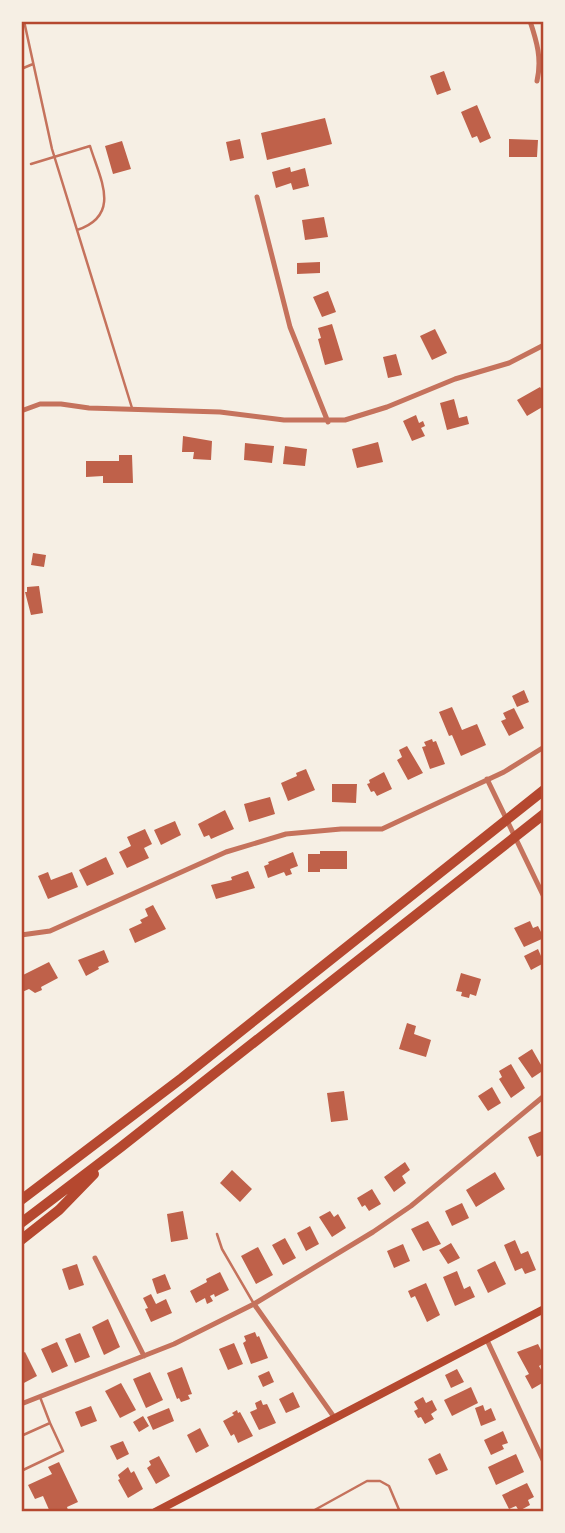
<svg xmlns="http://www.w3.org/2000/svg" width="565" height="1533" font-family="'Golos Text',sans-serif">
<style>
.building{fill:#bf614a}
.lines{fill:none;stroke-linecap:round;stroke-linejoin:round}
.service{stroke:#c5725c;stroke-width:2.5}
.minor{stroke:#c5725c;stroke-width:5}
.secondary{stroke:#b5482f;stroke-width:8}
.motorway{stroke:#b5482f;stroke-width:10}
.neatline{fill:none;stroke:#b5482f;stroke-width:2.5}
</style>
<rect width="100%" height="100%" fill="#f6efe4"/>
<path class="building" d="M444,71L451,90L437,95L430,76Z
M477,105L491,138L480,143L477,136L472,138L461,112Z
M325,118L332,144L267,160L261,133Z
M240,139L244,158L230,161L226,142Z
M509,139L538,140L537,157H509Z
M122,141L131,169L113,174L105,146Z
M290,167L291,172L305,168L309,186L293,190L291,183L276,188L272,172Z
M324,217L328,237L305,240L302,220Z
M320,262V273L297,274V263Z
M328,291L336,312L322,317L313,297Z
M332,324L343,360L325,365L318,339L321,338L318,328Z
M435,329L447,353L432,360L420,336Z
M396,354L402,375L388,378L383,357Z
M540,387L544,393V406L527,416L517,400Z
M454,399L459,418L467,416L469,424L447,430L440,403Z
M416,415L419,423L423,421L425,426L421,428L425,436L412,441L403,421Z
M183,436L212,441L211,460L193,459L194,452H182Z
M378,442L383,462L357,468L352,449Z
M245,443L274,446L272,463L244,460Z
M285,446L307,449L305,466L283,464Z
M119,455H132L133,483H103V476L86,477V461H119Z
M33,553L46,555L44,567L31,565Z
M39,586L43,613L31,615L25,592H27V587Z
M524,690L529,702L517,707L512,696Z
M452,707L462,730L477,724L486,745L461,756L452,735L449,736L439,712Z
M514,708L524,728L509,736L501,721L506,719L503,713Z
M432,739L433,742L436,741L445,764L430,769L422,747L426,746L424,742Z
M407,746L423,773L408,780L397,760L402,757L399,750Z
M306,769L315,790L288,801L281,783L297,776L296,773Z
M384,772L392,789L377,796L374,791L371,792L367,784L370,783L369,780Z
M332,784H357L356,803L332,802Z
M270,797L275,814L249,822L244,804Z
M225,810L234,829L211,839L209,835L204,837L198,824Z
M175,821L181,835L161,845L154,830Z
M145,829L152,844L144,848L149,858L127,868L119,852L131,846L127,837Z
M320,851H347V869H320V872H308V854H320Z
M293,852L298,866L290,869L292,874L286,876L284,872L268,878L264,866L269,864L268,862Z
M106,857L114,874L87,886L79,870Z
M248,871L255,888L216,899L211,885L232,880L231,877Z
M48,872L51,880L72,872L78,887L48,899L38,876Z
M153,905L166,929L135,943L129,929L142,923L140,920L148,916L145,909Z
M530,921L533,928L538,926L544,938L524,947L514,928Z
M538,949L544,963L531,970L524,956Z
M104,950L109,962L98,967L99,969L86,976L78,960Z
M49,962L58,978L41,987L42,990L35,993L29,989L22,992L21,976Z
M461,973L481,979L476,996L470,994L469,998L461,996L462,992L456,991Z
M407,1023L416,1026L414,1034L431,1040L426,1057L399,1049Z
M532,1049L544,1070L532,1078L518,1058Z
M511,1064L525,1088L511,1098L499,1079L502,1077L499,1071Z
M492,1087L501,1103L488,1111L478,1096Z
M344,1091L348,1120L331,1122L327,1093Z
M542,1131L544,1154L537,1157L528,1137Z
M405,1162L410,1170L402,1176L406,1183L394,1192L384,1177Z
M232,1170L252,1189L240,1202L220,1183Z
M495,1172L505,1189L476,1207L466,1190Z
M372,1189L381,1204L369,1211L365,1205L362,1207L357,1198Z
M462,1203L469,1218L452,1226L445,1211Z
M183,1211L188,1239L171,1242L167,1214Z
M330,1211L334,1217L338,1214L346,1228L332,1237L319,1217Z
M428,1221L441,1244L423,1251L411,1229Z
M310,1226L319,1244L306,1251L297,1233Z
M285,1238L296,1258L283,1265L272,1245Z
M515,1240L521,1254L528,1251L536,1270L525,1274L522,1268L515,1271L504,1245Z
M451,1243L460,1258L448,1264L439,1250Z
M403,1244L410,1261L394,1268L387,1251Z
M258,1247L273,1275L256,1284L241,1256Z
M495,1261L506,1284L488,1293L477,1270Z
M77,1264L84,1285L69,1290L62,1269Z
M457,1271L464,1289L470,1286L475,1297L455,1306L443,1277Z
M220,1272L229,1290L215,1297L214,1294L210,1296L213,1301L207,1304L205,1298L196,1303L190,1291L207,1282L206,1279Z
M165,1274L171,1289L157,1294L152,1279Z
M426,1283L440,1315L427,1322L415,1296L411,1298L408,1291Z
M151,1294L156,1304L166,1299L172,1313L151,1322L145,1309L148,1308L143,1298Z
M108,1319L120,1347L104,1355L92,1327Z
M255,1332L257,1337L259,1336L268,1358L251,1364L243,1343L246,1341L244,1336Z
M80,1333L90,1357L75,1363L65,1339Z
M57,1342L68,1366L52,1373L41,1349Z
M234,1343L243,1364L228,1370L219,1349Z
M538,1344L544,1356V1363L539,1366L544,1375V1382L532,1389L525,1376L529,1374L517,1352Z
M25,1352L37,1376L22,1384L21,1354Z
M182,1367L192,1394L188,1395L190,1399L181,1402L179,1398L177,1399L167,1373Z
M457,1369L464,1382L451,1388L445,1375Z
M269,1371L274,1382L263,1387L258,1376Z
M150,1372L163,1400L146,1408L133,1379Z
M121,1383L136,1410L120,1418L105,1391Z
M471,1387L478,1403L452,1416L444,1400Z
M293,1392L300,1407L286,1413L279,1399Z
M423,1397L426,1403L432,1400L437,1410L431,1414L434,1419L425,1424L421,1417L418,1418L414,1411L418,1409L414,1402Z
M261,1400L263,1405L267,1404L276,1423L259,1430L250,1412L257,1409L255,1403Z
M483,1405L485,1411L491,1408L496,1420L481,1426L475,1408Z
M91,1406L97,1421L81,1427L75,1412Z
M169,1408L174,1421L153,1430L147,1417Z
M237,1410L238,1413L240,1412L253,1436L238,1443L234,1434L231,1436L223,1421L234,1415L232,1413Z
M143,1416L149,1426L139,1432L133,1422Z
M200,1428L209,1446L196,1453L187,1435Z
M503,1431L508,1443L502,1445L504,1449L491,1455L484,1440Z
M123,1441L129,1454L117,1460L110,1446Z
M440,1453L448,1470L436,1475L428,1459Z
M516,1454L524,1472L496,1485L488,1467Z
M159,1456L170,1476L156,1484L147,1468L151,1465L149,1461Z
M59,1462L78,1502L67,1507L68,1510L64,1512H50L43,1496L35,1499L28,1485L52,1474L48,1467Z
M128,1467L131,1473L134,1471L143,1489L128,1498L118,1480L120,1479L118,1475Z
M527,1483L534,1497L528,1500L530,1505L519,1511L516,1506L509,1509L502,1495Z"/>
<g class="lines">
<path class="service" d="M24,21L52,149L132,408
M21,69L33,64
M31,164L90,146C100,179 122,215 77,230
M217,1234L222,1249L254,1304
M40,1397L50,1423
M21,1436L50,1423L63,1451L21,1471
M311,1512L367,1481H380L389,1486L400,1512"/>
<path class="minor" d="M530,21C537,42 542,59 537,81
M257,197L290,327L328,422
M21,411L40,404H61L89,408L220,412L284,420H345L387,407L455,379L509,363L544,345
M487,779L544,897
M21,935L50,931L226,852L286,834L341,829H382L504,772L544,747
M95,1258L144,1356
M254,1304L334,1417
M486,1338L544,1462
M21,1404L174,1344L254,1304L373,1232L411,1206L544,1096"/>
<path class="secondary" d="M155,1512L544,1309"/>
<path class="motorway" d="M21,1200L182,1078L544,790
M21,1223L121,1147L544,814
M21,1240L59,1210L94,1174"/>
</g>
<rect width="565" height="1533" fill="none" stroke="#f6efe4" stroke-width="46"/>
<rect x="23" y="23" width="519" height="1487" class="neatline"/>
</svg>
